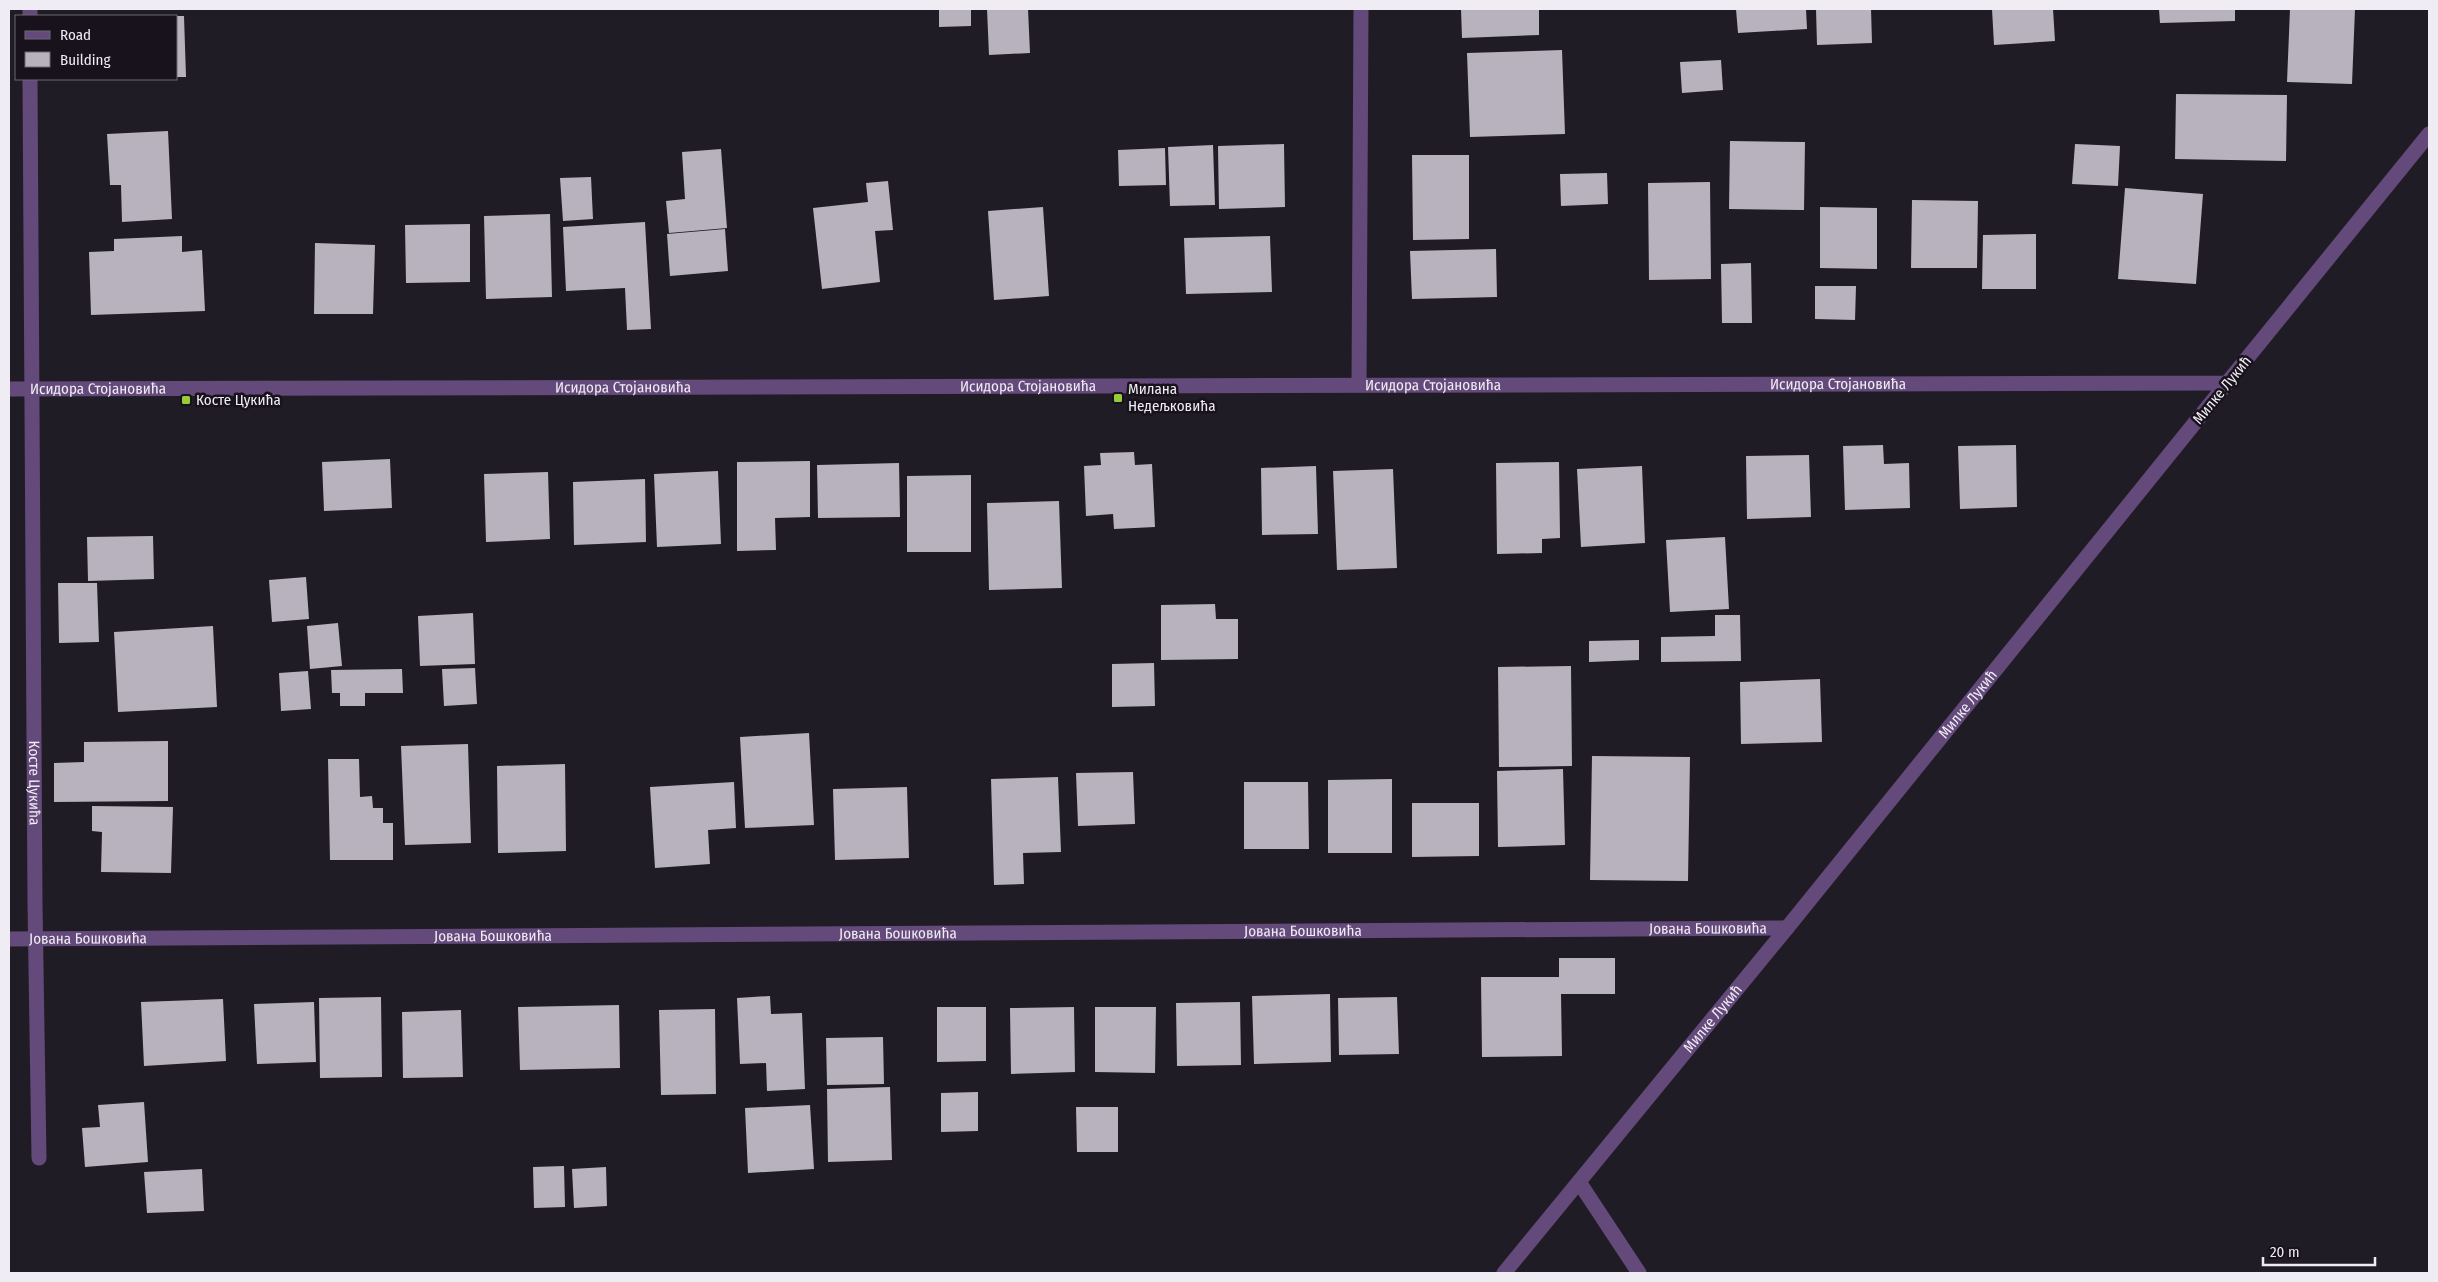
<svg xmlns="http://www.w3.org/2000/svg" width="2438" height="1282" font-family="'Fira Sans Condensed',sans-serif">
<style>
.building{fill:#b8b2be}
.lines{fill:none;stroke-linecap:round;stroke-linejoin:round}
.service{stroke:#64497b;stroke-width:15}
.minor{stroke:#64497b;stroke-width:15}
.tertiary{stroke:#64497b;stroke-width:15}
.poi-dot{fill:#96cc3a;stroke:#17121b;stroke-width:2}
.labels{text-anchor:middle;stroke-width:5;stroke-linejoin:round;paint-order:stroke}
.street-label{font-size:15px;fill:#f0ecf3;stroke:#17121b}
.poi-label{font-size:15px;fill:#f0ecf3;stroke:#17121b;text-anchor:start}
</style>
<rect width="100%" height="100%" fill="#201c25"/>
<path class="building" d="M939,9H971V26L939,27Z
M987,9H1028L1030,53L989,55Z
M1461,9H1539V35L1462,38Z
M1736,9H1806L1807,29L1738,33Z
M1816,9H1871L1872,43L1817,45Z
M1992,9H2053L2055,41L1994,45Z
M2159,9H2235V21L2160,23Z
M2290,9H2355L2352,84L2287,82Z
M176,16H184L186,77H176Z
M1562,50L1565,134L1470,137L1467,53Z
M1721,60L1723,90L1682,93L1680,62Z
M2176,94L2287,95L2286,161L2175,159Z
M168,131L172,219L122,222L121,185H110L107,134Z
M1730,141L1805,142L1804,210L1729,209Z
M1284,144L1285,207L1219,209L1218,146Z
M2075,144L2120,146L2118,186L2072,184Z
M1213,145L1215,205L1170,206L1168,147Z
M1165,148L1166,185L1119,186L1118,150Z
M721,149L727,228L669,233L666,201L685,199L682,152Z
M1412,155H1469V239L1413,240Z
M1607,173L1608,204L1561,206L1560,174Z
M591,177L593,219L563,221L560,178Z
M888,181L893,230L875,231L880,282L822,289L813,208L868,202L866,183Z
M1710,182L1711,279L1649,280L1648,183Z
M2125,188L2203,194L2196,284L2118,279Z
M1912,200L1978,201L1977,268H1911Z
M1043,207L1049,296L994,300L988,211Z
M1820,207L1877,208V269L1820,268Z
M550,214L552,297L486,299L484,216Z
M645,222L651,329L627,330L625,288L566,291L563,227Z
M470,224V282L406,283L405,225Z
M725,229L728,271L670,276L667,234Z
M2036,234V289H1982L1983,235Z
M182,236V252L202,250L205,311L91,315L89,252L114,251V239Z
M1270,236L1272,292L1186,294L1184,238Z
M315,243L375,245L373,314H314Z
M1496,249L1497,297L1412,299L1410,251Z
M1751,263L1752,323H1722L1721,264Z
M1815,286H1856L1855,320L1815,319Z
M1883,445L1884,464L1909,463L1910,508L1845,510L1843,446Z
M2016,445L2017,507L1960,509L1958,446Z
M1134,452L1135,465L1152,464L1155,527L1114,529L1113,514L1086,516L1084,466L1101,465L1100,453Z
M1809,455L1811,517L1747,519L1746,456Z
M390,459L392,508L324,511L322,462Z
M810,461V517L775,518L776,550L737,551V462Z
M1559,462L1560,538L1542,539V553L1497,554L1496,463Z
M899,463L900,517L818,518L817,465Z
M1316,466L1318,534L1262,535L1261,468Z
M1642,466L1645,543L1581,547L1577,469Z
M1393,469L1397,568L1337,570L1333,471Z
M718,471L721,544L657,547L654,474Z
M548,472L550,539L486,542L484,474Z
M971,475V552H907V476Z
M645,479L646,542L574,545L573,482Z
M1059,501L1062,588L989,590L987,503Z
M153,536L154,579L88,581L87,537Z
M1725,537L1729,609L1670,612L1666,540Z
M306,577L309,619L272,622L269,580Z
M58,583H97L99,642L59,643Z
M1215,604L1216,619H1238V659L1161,660V605Z
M473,613L475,664L420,666L418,616Z
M1715,615H1740L1741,661L1661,662V637L1715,636Z
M338,623L342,666L310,669L307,626Z
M213,626L217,707L118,712L114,632Z
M1639,640V660L1589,662V641Z
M1154,663L1155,706L1112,707V664Z
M1571,666L1572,766L1499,767L1498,667Z
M475,668L477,704L444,706L442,669Z
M402,669L403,693H365V706H340V693H332L331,670Z
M308,671L311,709L281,711L279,673Z
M1820,679L1822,742L1741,744L1740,682Z
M809,733L814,825L745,828L740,737Z
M168,741V801L54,802V763L84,762V742Z
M468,744L471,843L405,845L401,746Z
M1592,756L1690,757L1688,881L1590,880Z
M328,759H359L360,797L372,796L373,808H383V823H393V860H330Z
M565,764L566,851L498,853L497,766Z
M1563,769L1565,845L1498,847L1497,771Z
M1133,772L1135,824L1078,826L1076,773Z
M1058,777L1061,852L1023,853L1024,884L994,885L991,779Z
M1392,779V853H1328V780Z
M734,782L736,828L708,830L710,864L655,868L650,787Z
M1244,782H1308L1309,849H1244Z
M907,787L909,858L835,860L833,789Z
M1412,803H1479V856L1412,857Z
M92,806L173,807L171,873L101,872L102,832L92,831Z
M1559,958H1615V994H1561L1562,1056L1482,1057L1481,977H1559Z
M1330,994L1331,1062L1254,1064L1252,996Z
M770,996L771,1014L802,1013L805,1089L767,1091L766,1063L740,1064L737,998Z
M381,997L382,1077L320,1078L319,998Z
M1397,997L1399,1054L1339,1055L1338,998Z
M223,999L226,1061L144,1066L141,1002Z
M314,1002L316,1062L257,1064L254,1004Z
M1240,1002L1241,1065L1177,1066L1176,1003Z
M619,1005L620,1068L520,1070L518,1007Z
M937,1007H986V1061L937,1062Z
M1074,1007L1075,1072L1011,1074L1010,1008Z
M1095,1007H1156L1155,1073L1095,1072Z
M715,1009L716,1094L661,1095L659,1010Z
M461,1010L463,1077L403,1078L402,1012Z
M883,1037L884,1084L827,1085L826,1038Z
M890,1087L892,1160L828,1162L827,1089Z
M978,1092V1131L941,1132V1093Z
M144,1102L148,1162L85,1167L82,1128L100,1127L98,1105Z
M810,1105L814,1169L748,1173L745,1108Z
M1076,1107H1118V1152H1077Z
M564,1166L565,1207L534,1208L533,1167Z
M606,1167L607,1206L574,1208L572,1169Z
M202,1169L204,1211L147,1213L144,1172Z"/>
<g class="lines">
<path class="service" d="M1579,1182L1639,1273"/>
<g class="minor">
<path d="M30,9V16"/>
<path id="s1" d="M30,79L35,903L39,1158"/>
<path d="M1359,385L1361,9"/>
<path id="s2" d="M9,939L1787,928"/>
<path id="s3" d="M1504,1273L1787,928L2227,383"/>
</g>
<path class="tertiary" id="s4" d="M9,389L2227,383L2429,134"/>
</g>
<g class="poi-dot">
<rect x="1113" y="393" width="10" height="10" rx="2.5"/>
<rect x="181" y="395" width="10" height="10" rx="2.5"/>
</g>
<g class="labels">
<g class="street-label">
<text dy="5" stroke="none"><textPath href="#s4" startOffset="1829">Исидора Стојановића</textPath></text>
<text dy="5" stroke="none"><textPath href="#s4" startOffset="1424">Исидора Стојановића</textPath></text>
<text dy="5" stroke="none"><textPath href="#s4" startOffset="1019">Исидора Стојановића</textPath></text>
<text dy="5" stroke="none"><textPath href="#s4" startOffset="614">Исидора Стојановића</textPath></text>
<text dy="5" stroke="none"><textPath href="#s4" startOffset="89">Исидора Стојановића</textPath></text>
<text transform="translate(2222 390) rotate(-51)" y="5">Милке Лукић</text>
<text dy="5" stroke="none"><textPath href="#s3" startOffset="734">Милке Лукић</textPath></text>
<text dy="5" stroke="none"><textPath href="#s1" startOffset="704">Косте Цукића</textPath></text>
<text dy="5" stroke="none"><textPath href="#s2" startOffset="1699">Јована Бошковића</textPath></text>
<text dy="5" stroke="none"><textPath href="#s2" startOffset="1294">Јована Бошковића</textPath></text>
<text dy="5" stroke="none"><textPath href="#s2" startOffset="889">Јована Бошковића</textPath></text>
<text dy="5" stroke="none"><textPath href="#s2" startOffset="484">Јована Бошковића</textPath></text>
<text dy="5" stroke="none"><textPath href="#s2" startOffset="79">Јована Бошковића</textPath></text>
<text dy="5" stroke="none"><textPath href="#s3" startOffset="329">Милке Лукић</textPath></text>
</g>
<g class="poi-label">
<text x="1128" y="394">Милана<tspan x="1128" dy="17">Недељковића</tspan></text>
<text x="196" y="405">Косте Цукића</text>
</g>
</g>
<rect width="2438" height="1282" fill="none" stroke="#f0ecf3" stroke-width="20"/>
<rect x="15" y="15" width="162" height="65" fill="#17121b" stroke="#6e6971"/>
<rect x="25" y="31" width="25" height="8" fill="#64497b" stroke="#6e6971"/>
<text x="60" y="40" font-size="15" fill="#f0ecf3">Road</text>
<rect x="25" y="52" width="25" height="15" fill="#b8b2be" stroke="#6e6971"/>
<text x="60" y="65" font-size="15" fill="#f0ecf3">Building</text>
<path d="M2263 1257v8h112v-8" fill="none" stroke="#f0ecf3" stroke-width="2.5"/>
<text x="2270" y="1257" font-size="15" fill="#f0ecf3" stroke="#17121b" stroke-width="4" paint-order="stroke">20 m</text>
</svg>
